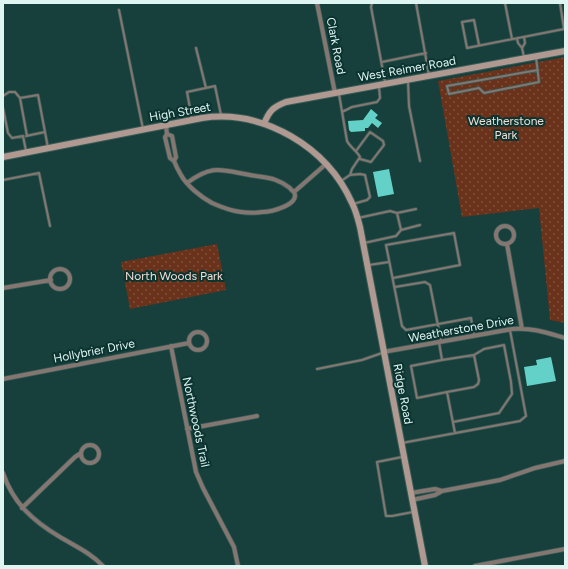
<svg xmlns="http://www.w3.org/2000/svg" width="568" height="569" font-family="Figtree,sans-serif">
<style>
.park{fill:url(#park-dots)}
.building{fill:#63d1c7}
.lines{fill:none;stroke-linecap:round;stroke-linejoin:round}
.lane-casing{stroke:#375c58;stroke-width:3.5}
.street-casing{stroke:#375c58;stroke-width:5.5}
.secondary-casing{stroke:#375c58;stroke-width:8}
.lane{stroke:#847670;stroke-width:2}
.street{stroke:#847670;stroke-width:4}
.secondary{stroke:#b09990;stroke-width:6}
.labels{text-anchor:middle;stroke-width:4;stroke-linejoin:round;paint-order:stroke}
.street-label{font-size:12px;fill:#dff5f2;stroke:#0b3431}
.park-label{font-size:12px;fill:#f3ded5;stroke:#0b3431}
</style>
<defs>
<pattern id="park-dots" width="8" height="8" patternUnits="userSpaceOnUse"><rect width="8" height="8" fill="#6a321a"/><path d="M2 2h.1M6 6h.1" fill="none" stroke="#7f503c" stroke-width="1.8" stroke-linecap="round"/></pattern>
</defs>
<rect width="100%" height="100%" fill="#173f3b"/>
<path class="park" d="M565,57V323L550,320L539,208L462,217L438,81Z
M217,244L226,290L130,309L121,262Z"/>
<path class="building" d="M371,109L378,115L375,118L382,123L378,128L372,123L368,128H365V131L351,132L349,130L348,121L363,120Z
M389,169L394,194L378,197L373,172Z
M551,357L556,381L527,386L524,367L537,365L536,360Z"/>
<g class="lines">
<defs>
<path id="lane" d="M372,3L371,7L385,82
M416,3L429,75
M505,3L512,39
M119,10L143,129
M517,38L518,43L522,48L524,57
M479,45L474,20L462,22L467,48L564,29L560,3
M196,48L206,88
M522,48L525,43L524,37
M536,57L539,82L484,93L479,88L449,94L447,86L538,70
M382,62L426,53
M408,81L409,106L420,161
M339,94L347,141C350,147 357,151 360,157L352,169L350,175L341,181
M3,96L9,92H15L20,98L27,136
M20,98L38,95L48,148
M3,108L8,133L12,138L23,136L26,151
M342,112L352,107L377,102L380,98L379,87
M192,119L187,92L215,86L221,115
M26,136L45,132
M356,151L370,132L383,141L384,145L371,162L360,159
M350,175L360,174L365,175L370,197L367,200L353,204
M3,180L39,173L50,226
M397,213L401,230
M358,218L390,211L397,213L416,209
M364,243L396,236L401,230L420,225
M369,265L389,262
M393,278L460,265L454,233L386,245L402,326L406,330L471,318L474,335
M395,287L425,282L430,285L441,341
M439,342L442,360L411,366L417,398L447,392L455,433
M442,360L474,355
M317,369L362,360L382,353
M447,392L474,387L478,384L479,380L474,355L484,349L504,345L511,382L512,394L499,413L453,422
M402,443L520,421L526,416L510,330
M402,457L377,462L386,516H392L413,512"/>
<path id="street" d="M317,3L335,93
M166,126L167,134L165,137L170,158L174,161L176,157L172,136L167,134
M174,161C176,166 178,170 181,175C187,186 201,197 212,203C221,207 231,211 241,212C248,213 256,213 262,212C270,212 301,205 294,192C294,192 290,189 290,188C276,177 267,178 250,175C221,170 213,164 187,183
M294,192L326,164
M496 235a9 9 0 1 1 18 0a9 9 0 1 1-18 0Z
M507,244L522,329
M50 279a10 10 0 1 1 20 0a10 10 0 1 1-20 0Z
M3,288L51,280
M189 341a9 9 0 1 1 18 0a9 9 0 1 1-18 0Z
M171,346L196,472L203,488L234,547L238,566
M383,352L512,329C534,328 545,332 565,338
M3,379L189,343
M187,429L257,416
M81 454a9 9 0 1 1 18 0a9 9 0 1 1-18 0Z
M3,473C13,503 33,521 60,537C75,546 91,553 103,566
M411,493L435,489L442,491
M412,500L435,495L442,491L500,480L535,468L565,461
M22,508L75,457L81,453
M475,566L565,549"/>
<path id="secondary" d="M264,124C269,111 273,107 286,102L565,51
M3,157L202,118C264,109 327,147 352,203C356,211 358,219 360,227L425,566"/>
</defs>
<use href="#lane" class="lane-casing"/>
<use href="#street" class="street-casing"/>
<use href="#secondary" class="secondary-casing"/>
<use href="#lane" class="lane"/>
<use href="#street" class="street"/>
<use href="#secondary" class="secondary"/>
</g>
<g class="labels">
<g class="street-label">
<text transform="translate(336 46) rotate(79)" y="4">Clark Road</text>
<text transform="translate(407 69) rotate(-10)" y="4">West Reimer Road</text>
<text transform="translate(180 112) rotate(-10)" y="4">High Street</text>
<text transform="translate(461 329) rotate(-10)" y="4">Weatherstone Drive</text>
<text transform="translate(94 351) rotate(-11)" y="4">Hollybrier Drive</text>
<text transform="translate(403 394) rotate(79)" y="4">Ridge Road</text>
<text transform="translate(196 422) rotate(78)" y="4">Northwoods Trail</text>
</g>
<g class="park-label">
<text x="506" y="125">Weatherstone<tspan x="506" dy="14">Park</tspan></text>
<text x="174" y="280">North Woods Park</text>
</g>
</g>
<rect width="568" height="569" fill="none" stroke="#dff5f2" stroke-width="8"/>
</svg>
